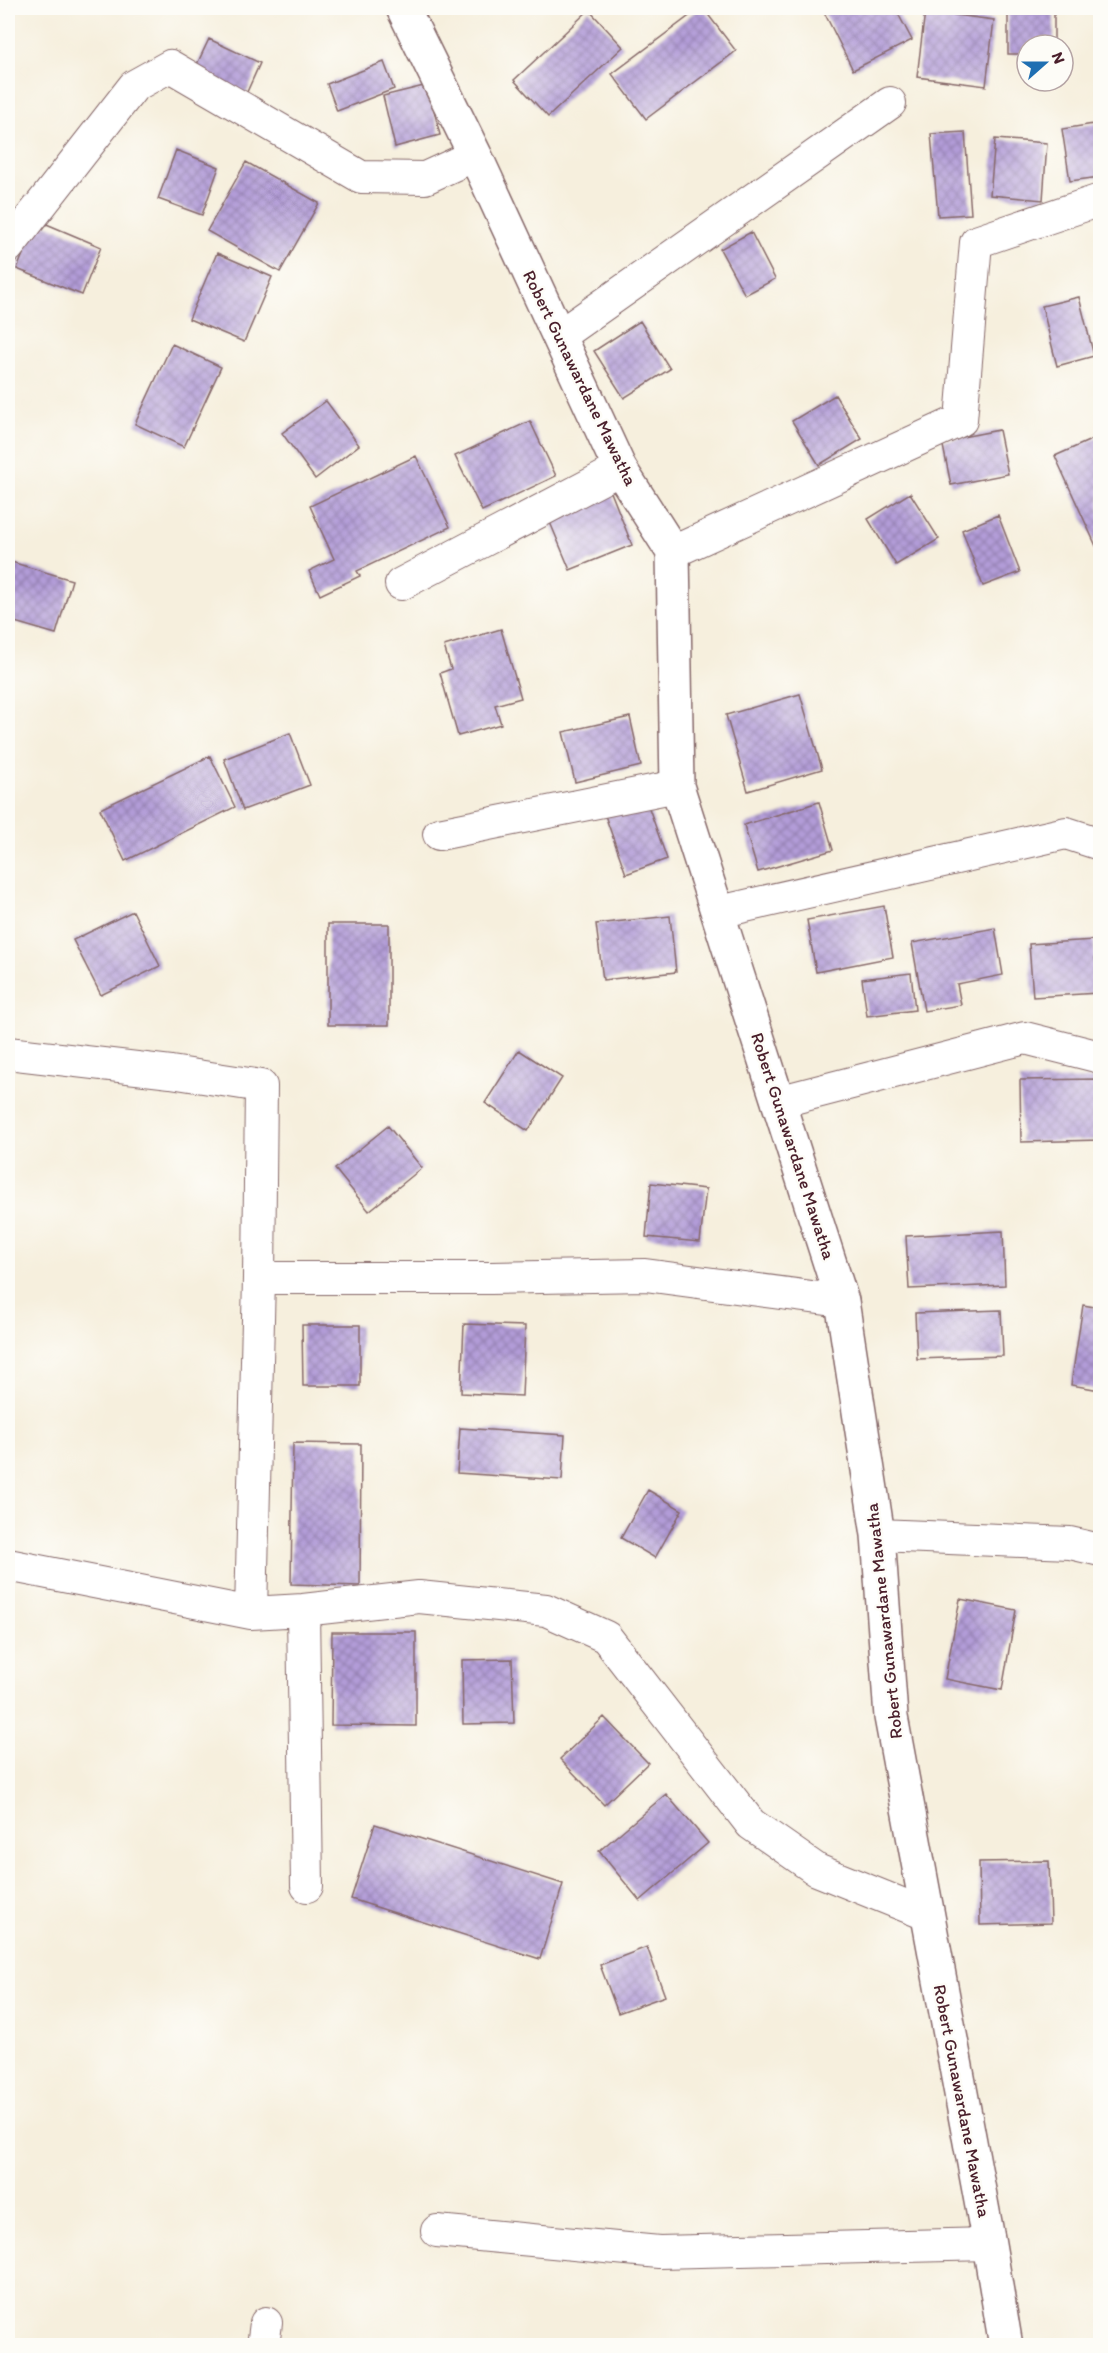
<svg xmlns="http://www.w3.org/2000/svg" width="1108" height="2353" font-family="Itim,sans-serif">
<style>
.building{fill:url(#building-cross-hatch)}
.lines{fill:none;stroke-linecap:round;stroke-linejoin:round}
.minor-casing{stroke:#866869;stroke-width:34}
.tertiary-casing{stroke:#866869;stroke-width:36}
.minor{stroke:#fff;stroke-width:32}
.tertiary{stroke:#fff;stroke-width:33}
.labels{text-anchor:middle;stroke-width:5;stroke-linejoin:round;paint-order:stroke}
.street-label{font-size:18px;fill:#4a1f2b;stroke:#fdfcf7}
</style>
<defs>
<pattern id="building-cross-hatch" width="8" height="8" patternUnits="userSpaceOnUse" patternTransform="scale(1.5)"><rect width="8" height="8" fill="#b29cd8"/><path d="M0 0l8 8M0 8l8-8" fill="none" stroke="#937faf"/></pattern>
</defs>
<rect width="100%" height="100%" fill="#fdfcf7"/>
<filter id="ink" filterUnits="userSpaceOnUse"><feTurbulence type="fractalNoise" baseFrequency=".0167" numOctaves="2"/><feDisplacementMap in="SourceGraphic" scale="12" xChannelSelector="R" yChannelSelector="G"/><feConvolveMatrix kernelMatrix="1 2 1 2 8 2 1 2 1" color-interpolation-filters="sRGB"/></filter>
<filter id="wash" filterUnits="userSpaceOnUse"><feTurbulence type="fractalNoise" baseFrequency=".008" numOctaves="4" result="noise"/><feDisplacementMap in="SourceGraphic" scale="24" xChannelSelector="R" yChannelSelector="G"/><feGaussianBlur stdDeviation="1.35" result="paint"/><feColorMatrix in="noise" values="0 0 0 0 0 0 0 0 0 0 0 0 0 0 0 0 0 1.4 0 .05"/><feComposite in="paint" operator="in"/></filter>
<g filter="url(#wash)">
<rect width="100%" height="100%" fill="#f6efdd"/>
<g id="blocks">
<path class="building" d="M700,8H703L736,51L646,119L612,74Z
M829,8H895L912,40L853,70L823,10Z
M1008,8H1054V45H1027V54H1008Z
M589,10L623,47L548,117L514,80Z
M925,11L994,20L986,86L917,77Z
M209,39L260,63L242,103L190,79Z
M384,62L394,89L337,111L327,84Z
M428,85L440,135L395,147L383,96Z
M1100,123V177L1070,181L1062,129Z
M965,132L971,214L938,216L931,134Z
M995,139L1047,143L1043,200L990,195Z
M176,150L219,167L202,215L158,199Z
M246,162L319,203L280,272L207,231Z
M37,220L101,247L82,295L17,269Z
M751,232L775,279L745,295L720,249Z
M217,253L272,277L244,342L189,319Z
M1079,297L1094,356L1057,366L1042,306Z
M640,321L670,369L624,398L594,351Z
M172,344L221,367L184,447L135,424Z
M835,395L862,439L819,465L792,421Z
M326,401L359,445L315,479L282,433Z
M530,421L556,476L482,511L455,456Z
M999,430L1008,474L951,485L942,441Z
M1100,436V544L1096,546L1055,456Z
M416,456L450,527L357,571L360,576L320,595L309,571L334,559L310,506Z
M607,482L632,545L570,570L544,508Z
M910,493L939,539L896,565L868,519Z
M998,515L1020,572L983,586L962,530Z
M8,561L72,580L56,634L8,620Z
M501,629L521,698L495,705L501,724L458,736L440,673L451,669L444,646Z
M800,694L822,769L748,791L726,715Z
M630,717L641,766L575,782L563,732Z
M290,733L310,785L243,810L224,759Z
M210,756L235,807L125,861L100,809Z
M643,791L667,859L626,874L602,807Z
M819,802L833,850L758,872L744,825Z
M884,906L893,957L816,972L807,920Z
M133,911L160,966L101,995L73,940Z
M670,916L676,972L603,980L596,924Z
M328,924H389V1025H328Z
M995,928L1003,975L957,984L961,1005L924,1011L912,943Z
M1094,940L1098,993L1033,997L1029,944Z
M911,973L915,1010L867,1016L862,979Z
M519,1050L562,1078L528,1131L485,1103Z
M1100,1079V1140L1021,1142L1020,1080Z
M388,1126L422,1168L369,1211L335,1169Z
M651,1183L706,1189L700,1242L646,1237Z
M1003,1231L1005,1285L909,1289L906,1236Z
M1083,1305L1100,1308V1390L1071,1385Z
M1001,1310L1003,1356L917,1359L915,1313Z
M464,1324L525,1326L522,1396L461,1393Z
M302,1325H360V1386H303Z
M460,1428L565,1435L562,1480L457,1473Z
M293,1443L361,1444L360,1586L291,1584Z
M648,1490L682,1510L655,1558L621,1538Z
M960,1599L1016,1610L1002,1690L945,1679Z
M332,1632H416V1726L331,1725Z
M512,1659L514,1723L463,1724L462,1660Z
M604,1717L648,1763L604,1805L560,1759Z
M666,1794L708,1843L640,1901L599,1851Z
M375,1824L563,1884L540,1959L351,1899Z
M1049,1861L1051,1923L980,1925L979,1862Z
M647,1947L665,1996L618,2013L600,1965Z"/>
</g>
</g>
<g filter="url(#ink)">
<use href="#blocks" fill-opacity="0" stroke="#866869" stroke-width="1.5"/>
<g class="lines">
<defs>
<path id="minor" d="M8,247L134,86L170,66L361,177L425,178L475,155
M559,336L890,103
M673,552L961,420L976,242L1100,200
M401,584L620,469
M439,834L677,786
M719,912L1066,833L1100,844
M8,1053L171,1072L261,1086L259,1278L251,1613
M778,1102L1025,1038L1100,1057
M259,1278H491L645,1275L842,1301
M878,1535L1070,1543L1100,1550
M8,1565L251,1613L303,1610L419,1597L546,1610L606,1637L751,1824L817,1870L926,1914
M303,1610L307,1886
M437,2231L659,2252L989,2244
M263,2346L266,2323"/>
<path id="tertiary" d="M403,8L475,155L620,469L673,552L677,786L842,1301L878,1535L891,1717L989,2244L1006,2346"/>
</defs>
<use href="#minor" class="minor-casing"/>
<use href="#tertiary" class="tertiary-casing"/>
<use href="#minor" class="minor"/>
<use href="#tertiary" class="tertiary"/>
</g>
</g>
<g class="labels">
<g class="street-label">
<text transform="translate(580 378) rotate(64)" y="6">Robert Gunawardane Mawatha</text>
<text transform="translate(793 1146) rotate(72)" y="6">Robert Gunawardane Mawatha</text>
<text transform="translate(884 1621) rotate(-96)" y="6">Robert Gunawardane Mawatha</text>
<text transform="translate(962 2101) rotate(79)" y="6">Robert Gunawardane Mawatha</text>
</g>
</g>
<rect width="1108" height="2353" fill="none" stroke="#fdfcf7" stroke-width="30"/>
<g transform="translate(1045 63) rotate(69)"><circle r="28" fill="#fdfcf7" stroke="#b5a4a5" stroke-width="1.5"/>
<path d="M0-4.5L10 22L0 15L-10 22Z" fill="#1f6fb2"/>
<text y="-9" font-size="16" font-weight="bold" text-anchor="middle" fill="#4a1f2b">N</text>
</g>
</svg>
